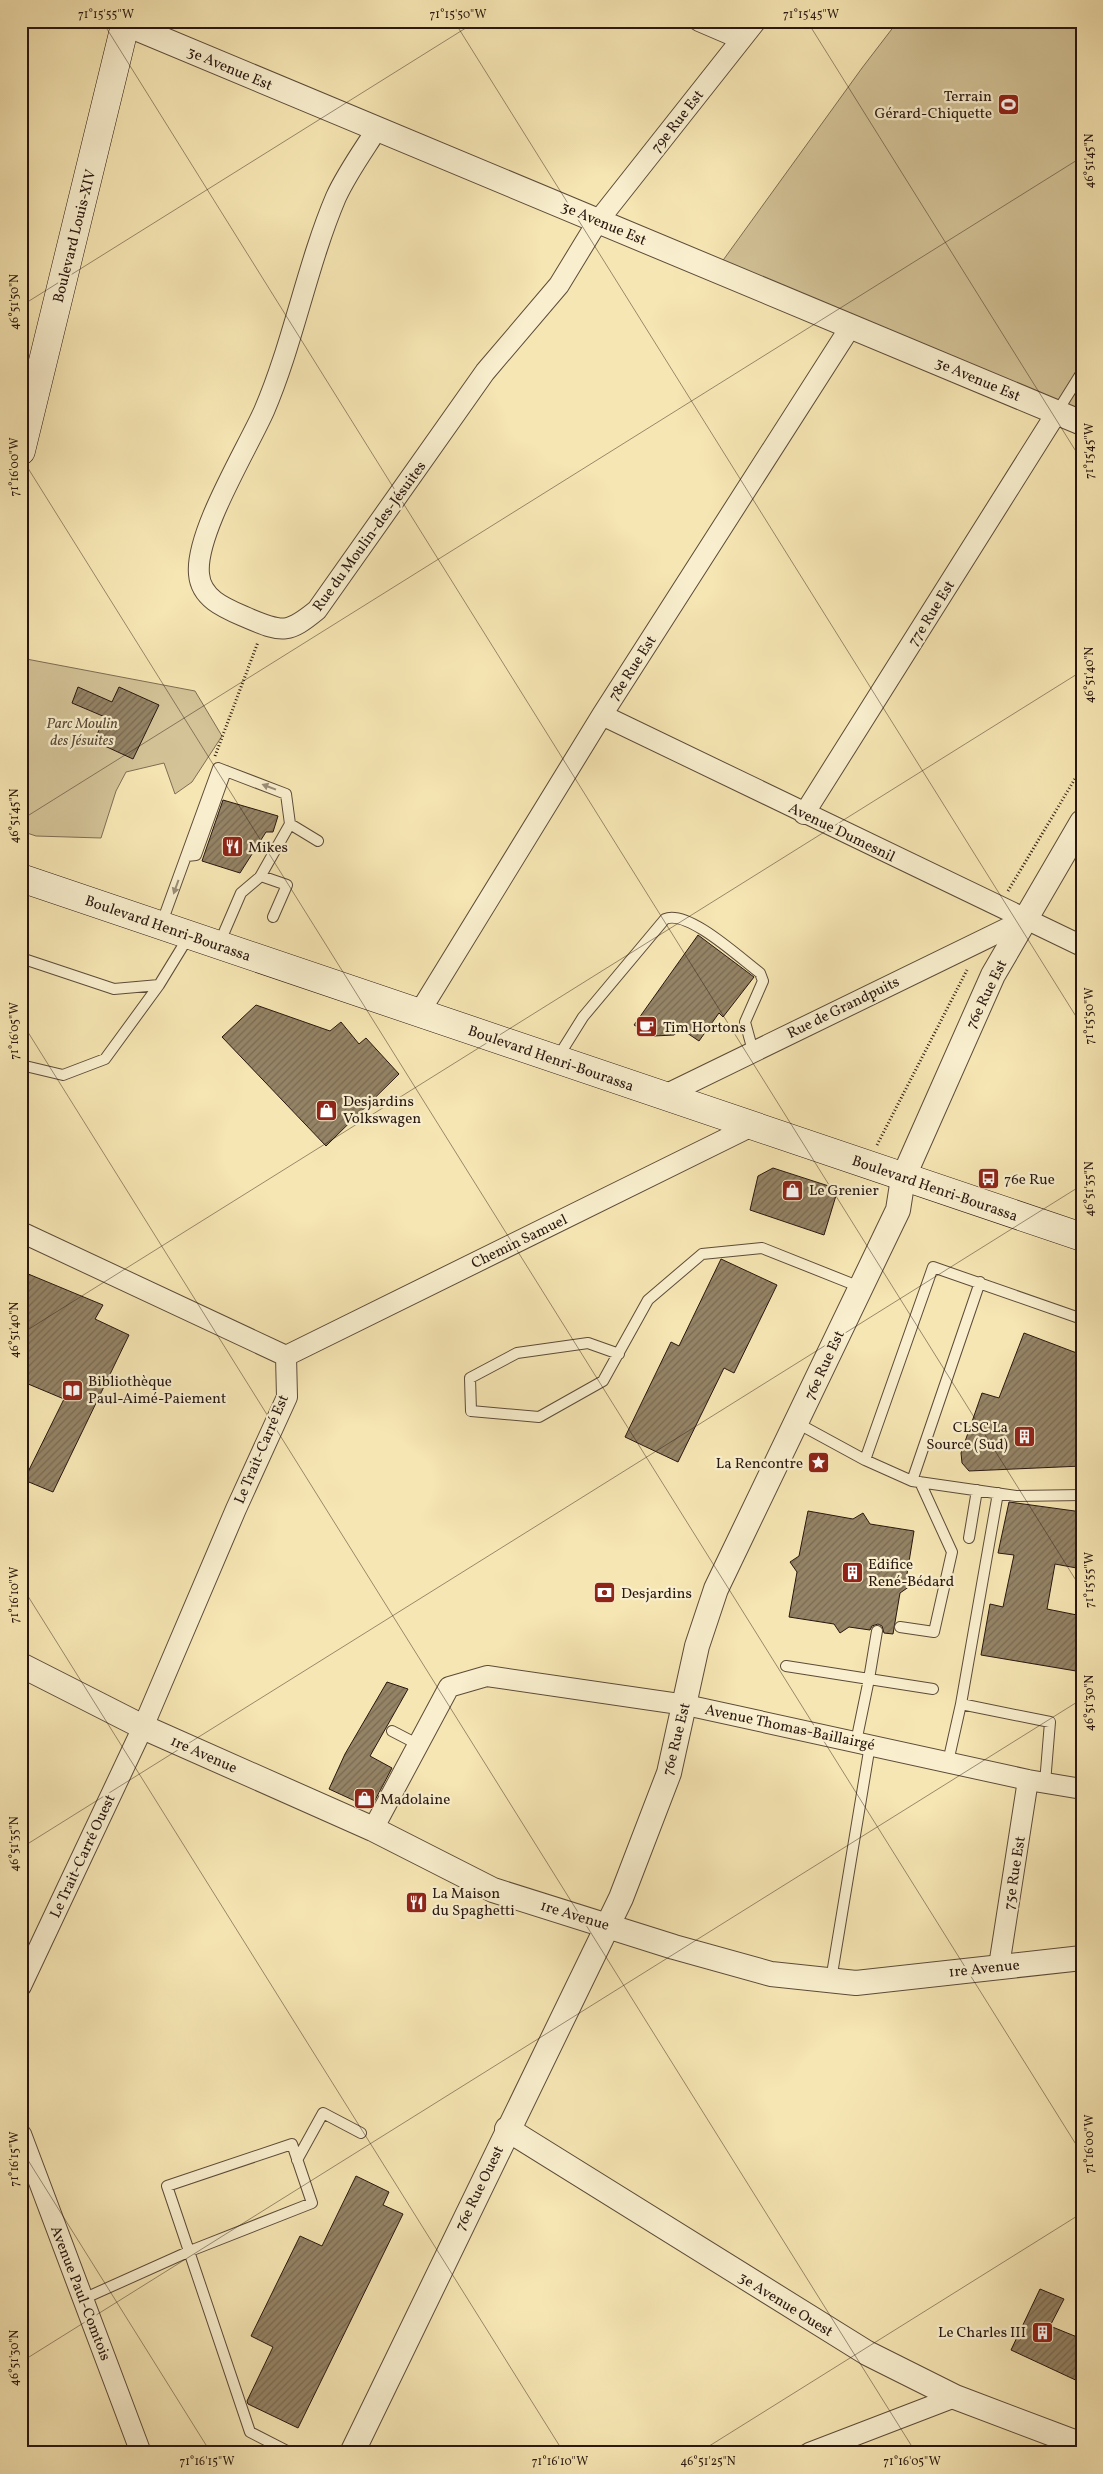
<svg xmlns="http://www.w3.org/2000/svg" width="1103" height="2474" font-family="Vollkorn,serif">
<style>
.park{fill:#d3c397;stroke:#7e6d54}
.building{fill:url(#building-hatch);stroke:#291710}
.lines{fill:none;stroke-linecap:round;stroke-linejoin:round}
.service-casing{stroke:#5c4b39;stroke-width:12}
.minor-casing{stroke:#5c4b39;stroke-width:22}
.tertiary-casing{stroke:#5c4b39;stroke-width:26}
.secondary-casing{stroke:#291710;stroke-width:29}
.path{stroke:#291710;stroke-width:3;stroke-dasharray:1 2.5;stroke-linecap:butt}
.service{stroke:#f9efce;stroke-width:10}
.minor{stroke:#f9efce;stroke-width:20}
.tertiary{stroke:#f9efce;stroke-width:24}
.secondary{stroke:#f9efce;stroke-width:28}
.oneway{fill:#9b8e78}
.ticks{fill:none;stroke:#291710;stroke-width:1;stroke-opacity:0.45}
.labels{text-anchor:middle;stroke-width:4.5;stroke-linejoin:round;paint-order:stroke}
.street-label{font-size:15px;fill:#291710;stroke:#f9efce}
.poi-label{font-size:15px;fill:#291710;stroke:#f9efce;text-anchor:start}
.park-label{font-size:15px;font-style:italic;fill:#5c4b38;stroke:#f9efce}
.neatline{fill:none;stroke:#291710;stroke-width:2}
.ticks-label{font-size:12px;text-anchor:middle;fill:#291710}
</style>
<defs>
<pattern id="building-hatch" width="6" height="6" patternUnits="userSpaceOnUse" patternTransform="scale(1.25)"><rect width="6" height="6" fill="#948365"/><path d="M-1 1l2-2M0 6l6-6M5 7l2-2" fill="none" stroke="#796a52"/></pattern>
</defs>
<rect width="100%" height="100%" fill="#f6e6b3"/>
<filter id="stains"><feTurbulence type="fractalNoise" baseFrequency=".004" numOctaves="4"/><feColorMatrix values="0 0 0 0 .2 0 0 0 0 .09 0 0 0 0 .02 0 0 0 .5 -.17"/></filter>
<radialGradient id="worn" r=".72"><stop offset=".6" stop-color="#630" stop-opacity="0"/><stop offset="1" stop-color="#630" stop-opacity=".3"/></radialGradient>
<path class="park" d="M898,21H1082V423L716,270L862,68Z
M21,658L195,691L222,736L192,782L175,794L164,763L126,772L116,791L101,838L36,836L21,831Z"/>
<path class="building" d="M78,687L112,702L119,687L159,705L133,759L94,741L105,717L72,703Z
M223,800L278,816L273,832H266L240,873L202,861Z
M698,935L754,977L723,1017L719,1013L699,1041L681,1029L674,1035L654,1036L634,1025Z
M256,1005L330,1031L341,1022L359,1044L366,1038L399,1074L326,1146L222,1037Z
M773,1168L838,1189L824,1235L750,1210L758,1176Z
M721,1259L777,1285L734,1373L724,1368L678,1462L625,1437L671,1342L679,1346Z
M21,1271L103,1305L95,1319L129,1335L53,1492L24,1480L64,1399L21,1381Z
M1024,1333L1082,1355V1466L969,1471L962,1463L961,1453L982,1393L999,1398Z
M1009,1502L1082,1512V1569L1055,1564L1047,1609L1082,1616V1672L981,1655L990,1604L1003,1607L1014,1555L998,1553Z
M808,1511L853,1519L863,1513L870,1524L914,1531L907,1574L913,1584L900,1593L893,1634L884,1633L882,1626L878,1624L872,1626L870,1630L849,1627L840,1633L834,1624L789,1617L797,1572L790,1562L799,1556Z
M387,1682L408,1689L370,1756L392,1768L373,1804L369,1802L366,1806L329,1789L345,1754Z
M356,2176L389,2192L383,2205L403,2214L298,2428L248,2404L247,2401L273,2347L251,2336L300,2236L322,2246Z
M1040,2289L1064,2299L1050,2326L1082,2339V2383L1011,2350Z"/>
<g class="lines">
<defs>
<path id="service" d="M1057,412L1082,372
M290,824L318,841
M187,856L196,855L226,771
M21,903L26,882
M161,925L218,768L286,794L290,824L260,877
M219,944L241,893L261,876L287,885L273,917
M21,958L114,989L159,985
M558,1057L583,1017L665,919C688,909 741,959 760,973L763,981L745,1022L753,1051
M21,1065L63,1075L105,1059L159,985L189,936
M619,1354L588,1343L517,1353L470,1378L471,1411L539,1417L603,1381L648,1300L702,1254L762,1248L860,1287
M797,1423L865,1460L912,1481L1016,1496L1082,1495
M865,1460L933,1267L1082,1319
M912,1481L980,1282
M969,1538L977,1490
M900,1627L934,1632L952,1552L920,1482
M877,1631L869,1679L933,1689
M786,1666L869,1679L856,1742
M961,1704L998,1493
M392,1731L419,1745
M948,1762L961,1704L1050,1722L1045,1783
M831,1980L870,1745
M297,2160L323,2113L361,2133
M83,2299L190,2251L312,2203L292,2144L167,2186L250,2432L291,2453"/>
<path id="minor" d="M699,21L741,39
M377,129C363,151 347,173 336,197C307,265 293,344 264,411C246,451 195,534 199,574C201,601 230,610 250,619C283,633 289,633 317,610L485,372L559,285L598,221L756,21
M602,715L1082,946
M804,814L1057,412
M419,1013L602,715L851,326
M663,1096L1024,920
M21,1232L286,1356L287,1397L236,1509L143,1727L21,1986
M286,1356L752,1126
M373,1829L449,1687L487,1676L686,1705L1028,1780L1082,1789
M999,1966L1028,1780
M21,2134L141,2453
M809,2453L955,2397"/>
<path id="tertiary" d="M126,24L1082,423
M21,1665L143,1727L373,1829L493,1890L674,1947L771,1974L856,1983L1082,1958
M507,2129L867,2353L955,2397L1082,2445
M352,2453L621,1898L669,1773L697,1646L716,1589L898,1210L903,1178L993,975L1082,822"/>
<path id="secondary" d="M21,451L126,21
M21,878L1082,1237"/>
</defs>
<use href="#service" class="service-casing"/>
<use href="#minor" class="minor-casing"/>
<use href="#tertiary" class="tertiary-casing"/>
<use href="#secondary" class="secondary-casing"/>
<path class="path" d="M215,756L258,642
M1008,891L1082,767
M877,1145L967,970"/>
<use href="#service" class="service"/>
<use href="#minor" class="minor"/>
<use href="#tertiary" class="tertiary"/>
<use href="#secondary" class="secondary"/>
</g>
<defs><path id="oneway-solid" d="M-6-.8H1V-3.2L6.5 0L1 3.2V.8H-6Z" transform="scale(1.25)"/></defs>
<g class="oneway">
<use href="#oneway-solid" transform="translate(269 787) rotate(-159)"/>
<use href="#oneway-solid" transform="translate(176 887) rotate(110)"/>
</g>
<path class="ticks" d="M102,21L1082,1590M454,21L1082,1026M807,21L1082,461M21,306L477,21M21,457L1082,2154M21,820L1082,157M21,1021L916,2453M21,1334L1082,671M21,1585L564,2453M21,1848L1082,1185M21,2149L211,2453M21,2362L1082,1699M698,2453L1082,2213"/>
<defs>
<symbol id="stadium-square" viewBox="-11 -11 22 22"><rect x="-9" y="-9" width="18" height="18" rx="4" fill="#8f2418" stroke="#f9efce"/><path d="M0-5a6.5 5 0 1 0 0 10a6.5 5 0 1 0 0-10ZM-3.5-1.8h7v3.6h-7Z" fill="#fff"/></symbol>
<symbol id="restaurant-square" viewBox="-11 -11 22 22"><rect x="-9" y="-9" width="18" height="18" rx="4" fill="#8f2418" stroke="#f9efce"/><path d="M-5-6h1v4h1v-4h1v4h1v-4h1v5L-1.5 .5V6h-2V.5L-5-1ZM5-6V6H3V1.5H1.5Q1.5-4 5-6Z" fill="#fff"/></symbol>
<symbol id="cafe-square" viewBox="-11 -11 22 22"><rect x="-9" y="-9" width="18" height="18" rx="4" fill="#8f2418" stroke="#f9efce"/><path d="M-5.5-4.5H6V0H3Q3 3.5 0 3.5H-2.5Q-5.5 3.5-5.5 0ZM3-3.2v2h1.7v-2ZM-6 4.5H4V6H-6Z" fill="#fff"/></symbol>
<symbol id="shop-square" viewBox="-11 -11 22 22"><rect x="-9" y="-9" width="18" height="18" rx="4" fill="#8f2418" stroke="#f9efce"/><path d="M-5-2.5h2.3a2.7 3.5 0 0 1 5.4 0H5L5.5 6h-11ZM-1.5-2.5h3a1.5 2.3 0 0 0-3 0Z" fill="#fff"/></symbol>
<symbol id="bus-square" viewBox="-11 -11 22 22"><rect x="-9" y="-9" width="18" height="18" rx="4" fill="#8f2418" stroke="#f9efce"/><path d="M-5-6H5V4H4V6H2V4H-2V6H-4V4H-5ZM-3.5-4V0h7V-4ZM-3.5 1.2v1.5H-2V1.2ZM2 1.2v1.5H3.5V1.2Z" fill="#fff"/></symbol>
<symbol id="library-square" viewBox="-11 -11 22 22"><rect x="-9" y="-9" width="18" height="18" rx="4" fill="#8f2418" stroke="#f9efce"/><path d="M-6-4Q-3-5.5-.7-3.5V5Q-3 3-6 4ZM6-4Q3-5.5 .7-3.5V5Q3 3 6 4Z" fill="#fff"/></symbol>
<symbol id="building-square" viewBox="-11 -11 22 22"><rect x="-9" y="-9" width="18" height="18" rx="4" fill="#8f2418" stroke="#f9efce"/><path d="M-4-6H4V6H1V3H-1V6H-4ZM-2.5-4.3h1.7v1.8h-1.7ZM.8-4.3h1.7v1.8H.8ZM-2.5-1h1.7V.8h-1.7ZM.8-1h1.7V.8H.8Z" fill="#fff"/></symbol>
<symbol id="sight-square" viewBox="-11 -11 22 22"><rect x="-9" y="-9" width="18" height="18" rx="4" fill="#8f2418" stroke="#f9efce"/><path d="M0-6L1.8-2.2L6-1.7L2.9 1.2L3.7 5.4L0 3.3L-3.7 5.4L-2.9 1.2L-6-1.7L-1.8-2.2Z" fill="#fff"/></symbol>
<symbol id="bank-square" viewBox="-11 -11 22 22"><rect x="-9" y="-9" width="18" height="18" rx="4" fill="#8f2418" stroke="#f9efce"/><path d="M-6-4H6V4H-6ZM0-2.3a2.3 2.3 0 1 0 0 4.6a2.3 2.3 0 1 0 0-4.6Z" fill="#fff"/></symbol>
</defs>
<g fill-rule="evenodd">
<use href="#stadium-square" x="996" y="92" width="25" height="25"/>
<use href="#restaurant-square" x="220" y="834" width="25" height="25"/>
<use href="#cafe-square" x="634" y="1014" width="25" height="25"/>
<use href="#shop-square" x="314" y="1098" width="25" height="25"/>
<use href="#bus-square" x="976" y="1166" width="25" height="25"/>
<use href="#shop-square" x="780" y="1178" width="25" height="25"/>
<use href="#library-square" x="60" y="1378" width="25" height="25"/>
<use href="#building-square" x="1012" y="1424" width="25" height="25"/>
<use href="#sight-square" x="806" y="1450" width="25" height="25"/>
<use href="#building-square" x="840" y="1560" width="25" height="25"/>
<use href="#bank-square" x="592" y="1580" width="25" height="25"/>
<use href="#shop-square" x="352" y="1786" width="25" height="25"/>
<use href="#restaurant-square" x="404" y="1890" width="25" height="25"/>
<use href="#building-square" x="1030" y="2320" width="25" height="25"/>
</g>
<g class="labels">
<g class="street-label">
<text transform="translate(230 68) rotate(23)" y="5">3e Avenue Est</text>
<text transform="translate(677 121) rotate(-52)" y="5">79e Rue Est</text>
<text transform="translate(604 223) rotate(23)" y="5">3e Avenue Est</text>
<text transform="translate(74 236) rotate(-76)" y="5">Boulevard Louis-XIV</text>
<text transform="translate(978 379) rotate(23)" y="5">3e Avenue Est</text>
<text transform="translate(369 536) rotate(-54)" y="5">Rue du Moulin-des-Jésuites</text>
<text transform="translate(931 613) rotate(-58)" y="5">77e Rue Est</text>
<text transform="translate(632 668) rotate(-57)" y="5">78e Rue Est</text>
<text transform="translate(842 832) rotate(26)" y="5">Avenue Dumesnil</text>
<text transform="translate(168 928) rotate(19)" y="5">Boulevard Henri-Bourassa</text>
<text transform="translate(986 994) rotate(-64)" y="5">76e Rue Est</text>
<text transform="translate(843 1007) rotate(-26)" y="5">Rue de Grandpuits</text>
<text transform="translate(551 1058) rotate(19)" y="5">Boulevard Henri-Bourassa</text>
<text transform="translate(935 1188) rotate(19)" y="5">Boulevard Henri-Bourassa</text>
<text transform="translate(519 1241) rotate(-26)" y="5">Chemin Samuel</text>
<text transform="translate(824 1365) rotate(-65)" y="5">76e Rue Est</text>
<text transform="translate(261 1449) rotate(-67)" y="5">Le Trait-Carré Est</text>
<text transform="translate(790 1727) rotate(12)" y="5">Avenue Thomas-Baillairgé</text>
<text transform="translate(676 1739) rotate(-76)" y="5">76e Rue Est</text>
<text transform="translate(204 1754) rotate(24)" y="5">1re Avenue</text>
<text transform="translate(82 1856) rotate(-65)" y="5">Le Trait-Carré Ouest</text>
<text transform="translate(1014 1873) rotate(-81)" y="5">75e Rue Est</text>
<text transform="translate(575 1915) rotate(17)" y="5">1re Avenue</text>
<text transform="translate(984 1968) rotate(-6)" y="5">1re Avenue</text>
<text transform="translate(479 2188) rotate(-64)" y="5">76e Rue Ouest</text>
<text transform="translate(81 2293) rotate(69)" y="5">Avenue Paul-Comtois</text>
<text transform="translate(786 2304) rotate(32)" y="5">3e Avenue Ouest</text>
</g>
<g class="poi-label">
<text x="992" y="101" text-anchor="end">Terrain<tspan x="992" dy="17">Gérard-Chiquette</tspan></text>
<text x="248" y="852">Mikes</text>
<text x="663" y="1032">Tim Hortons</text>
<text x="343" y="1106">Desjardins<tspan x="343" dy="17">Volkswagen</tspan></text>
<text x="1004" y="1184">76e Rue</text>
<text x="809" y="1195">Le Grenier</text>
<text x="88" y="1386">Bibliothèque<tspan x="88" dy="17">Paul-Aimé-Paiement</tspan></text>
<text x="1008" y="1432" text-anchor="end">CLSC La<tspan x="1008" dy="17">Source (Sud)</tspan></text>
<text x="803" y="1468" text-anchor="end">La Rencontre</text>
<text x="868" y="1569">Edifice<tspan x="868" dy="17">René-Bédard</tspan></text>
<text x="621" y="1598">Desjardins</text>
<text x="380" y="1804">Madolaine</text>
<text x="432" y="1898">La Maison<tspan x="432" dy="17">du Spaghetti</tspan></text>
<text x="1026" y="2337" text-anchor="end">Le Charles III</text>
</g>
<g class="park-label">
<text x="82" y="728">Parc Moulin<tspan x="82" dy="17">des Jésuites</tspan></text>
</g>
</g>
<rect width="1103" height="2474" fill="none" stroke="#f6e6b3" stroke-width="55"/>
<rect x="28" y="28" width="1048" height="2418" class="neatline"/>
<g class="ticks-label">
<text x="106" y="18">71°15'55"W</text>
<text x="458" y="18">71°15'50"W</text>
<text x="811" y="18">71°15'45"W</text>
<text transform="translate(1089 161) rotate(-90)" y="4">46°51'45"N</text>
<text transform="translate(14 302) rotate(-90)" y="4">46°51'50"N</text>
<text transform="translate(1089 451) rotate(-90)" y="4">71°15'45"W</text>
<text transform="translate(14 467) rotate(-90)" y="4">71°16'00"W</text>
<text transform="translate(1089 675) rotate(-90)" y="4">46°51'40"N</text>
<text transform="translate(14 816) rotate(-90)" y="4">46°51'45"N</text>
<text transform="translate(1089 1016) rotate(-90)" y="4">71°15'50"W</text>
<text transform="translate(14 1031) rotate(-90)" y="4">71°16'05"W</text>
<text transform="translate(1089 1189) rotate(-90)" y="4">46°51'35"N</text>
<text transform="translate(14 1330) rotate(-90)" y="4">46°51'40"N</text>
<text transform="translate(1089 1580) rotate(-90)" y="4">71°15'55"W</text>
<text transform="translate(14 1595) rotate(-90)" y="4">71°16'10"W</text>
<text transform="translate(1089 1703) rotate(-90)" y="4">46°51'30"N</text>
<text transform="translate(14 1844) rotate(-90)" y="4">46°51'35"N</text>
<text transform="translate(1089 2144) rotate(-90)" y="4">71°16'00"W</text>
<text transform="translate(14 2159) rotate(-90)" y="4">71°16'15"W</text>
<text transform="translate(14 2358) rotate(-90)" y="4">46°51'30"N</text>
<text x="207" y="2465">71°16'15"W</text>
<text x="560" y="2465">71°16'10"W</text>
<text x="708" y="2465">46°51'25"N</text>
<text x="912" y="2465">71°16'05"W</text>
</g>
<rect width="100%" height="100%" filter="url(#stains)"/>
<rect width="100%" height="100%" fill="url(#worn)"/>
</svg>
